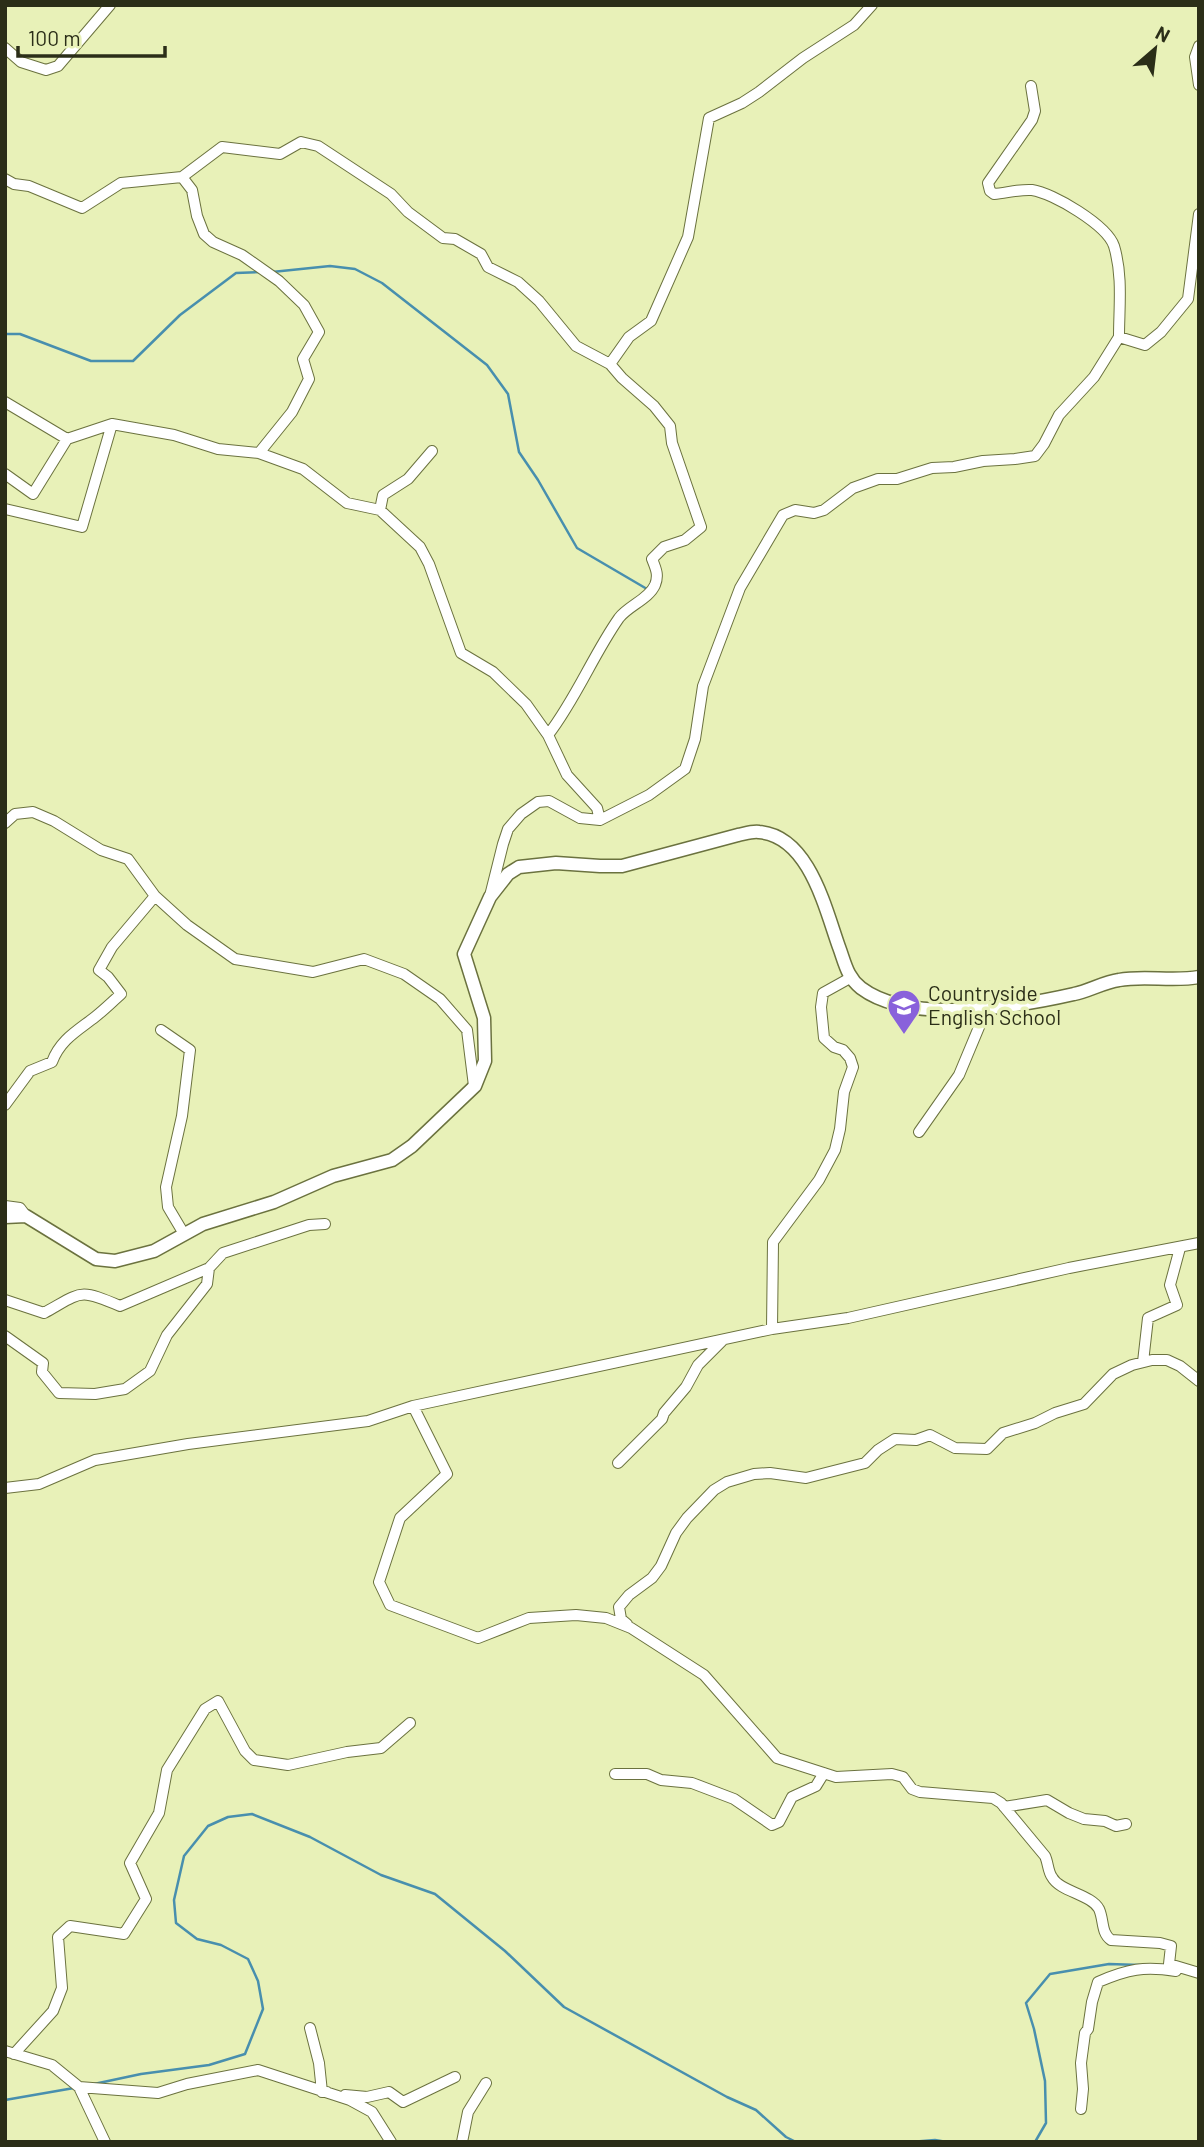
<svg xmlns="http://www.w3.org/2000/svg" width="1204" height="2147" font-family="Barlow,sans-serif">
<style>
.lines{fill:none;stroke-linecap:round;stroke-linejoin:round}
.stream{stroke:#488fae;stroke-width:2.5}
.minor-casing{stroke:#6b723f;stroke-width:12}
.major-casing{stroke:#6b723f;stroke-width:15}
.minor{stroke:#fff;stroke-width:10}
.major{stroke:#fff;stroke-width:12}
.labels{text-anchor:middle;stroke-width:7;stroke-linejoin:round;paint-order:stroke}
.poi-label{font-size:21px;fill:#2b2e18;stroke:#e8f1b8;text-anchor:start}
</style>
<rect width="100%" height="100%" fill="#e8f1b8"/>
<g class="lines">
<path class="stream" d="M272,272L330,266L355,269L382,283L487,365L508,394L519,452L538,480L577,548L647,589
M5,334H20L91,361H133L180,315L236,273L261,272
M94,2084L141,2074L209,2065L245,2054L263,2009L258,1981L248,1959L221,1945L197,1939L176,1923L174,1900L184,1856L208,1826L228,1817L252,1814L310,1837L381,1875L435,1894L505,1951L564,2007L727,2097L756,2110L786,2137L796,2142
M5,2100L74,2088
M910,2142L935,2140L947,2142
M1035,2142L1046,2123L1045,2081L1034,2029L1026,2003L1050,1974L1109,1964L1140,1965"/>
<defs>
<path id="minor" d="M1199,46L1195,57L1199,85
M5,48L21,62L46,70L58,66L110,5
M1031,86L1035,111L1032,120L988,183L990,191L994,194C1006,193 1020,189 1032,190C1053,193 1107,225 1114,246C1123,276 1119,307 1119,337L1145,345L1161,332L1188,299L1199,214
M182,177L192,190L197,216L204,234L213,242L242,255L279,281L304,305L319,332L303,359L309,379L292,412L259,453
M5,179L14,184L29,186L82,208L121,183L182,177L222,147L280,154L301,142L318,146L391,194L408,212L443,238L455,239L481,254L488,267L518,282L539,301L576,346L610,364
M5,402L67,439
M5,474L33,494L67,439L112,424L174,435L218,449L259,453L303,469L347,503L380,510L420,547L429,564L461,653L493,672L526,704L548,735L567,775L597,808L600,820
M5,509L82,527L112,424
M380,510L383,495L408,479L432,451
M548,735C576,699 593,655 619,618C628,606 649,599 655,585C659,575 656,569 652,559L664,547L685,540L701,527L672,443L670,426L654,406L622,378L610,364L629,337L651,321L688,237L709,118L742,103L759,92L803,58L854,25L872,5
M5,823L15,814L33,812L54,821L101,850L128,859L155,896L187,925L235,959L313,972L364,959L404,974L440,999L467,1030L474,1086
M490,896L503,844L508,829L521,814L538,802L549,801L580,818L600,820L649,795L685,769L695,739L703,686L740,588L783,515L795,510L814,513L824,510L853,488L878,479H897L932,468L954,467L983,461L1015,459L1035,456L1044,444L1059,415L1094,377L1119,337
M161,1030L190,1050L182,1116L166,1187L168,1207L184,1234
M5,1105L30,1071L52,1062C60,1040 77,1031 95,1017C104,1010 112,1002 121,994L108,977L99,970L112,947L155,896
M919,1132L959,1075L987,1008
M5,1206L20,1208L26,1216
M5,1300L44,1313C82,1292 78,1288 120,1306L209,1268L223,1253L309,1225L325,1224
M772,1329L773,1242L819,1180L835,1150L840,1129L844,1092L853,1067L850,1058L843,1050L834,1047L824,1038L821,1007L823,993L850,978
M5,1336L43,1363L42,1372L59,1393L95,1394L125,1389L150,1371L167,1335L207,1284L209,1268
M1143,1362L1148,1318L1177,1305L1170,1285L1180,1248
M413,1406L447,1474L400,1518L379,1582L390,1605L478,1638L529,1618L576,1615L606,1618L631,1628L704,1675L777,1758L836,1777L892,1774L903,1777L912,1789L920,1792L993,1798L1001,1803L1045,1856C1048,1862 1048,1872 1052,1877C1060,1892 1091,1894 1099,1909C1104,1920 1101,1933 1111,1940L1160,1943L1171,1946L1169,1964L1199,1973
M618,1463L662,1419L664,1413L686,1387L698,1365L722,1341
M5,1488L39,1484L95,1460L188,1444L368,1421L413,1406L772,1329L848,1318L1069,1268L1199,1243
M627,1624L621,1619L619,1607L629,1595L652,1578L661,1566L676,1533L687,1518L714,1490L727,1482L754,1474L770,1473L806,1478L865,1463L878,1450L895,1439L916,1440L930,1435L955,1448L987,1449L1003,1433L1035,1423L1055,1413L1084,1404L1113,1374L1132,1365L1152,1360H1167L1180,1366L1199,1381
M615,1774H647L661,1780L692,1783L734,1799L772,1825L779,1822L792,1797L816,1786L824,1773
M1004,1807L1047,1800L1069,1813L1084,1819L1105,1821L1116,1826L1126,1824
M310,2028L319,2063L322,2092H327
M5,2051L52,2065L79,2087L158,2093L187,2084L258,2070L350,2100L372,2112L391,2142
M14,2054L53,2011L62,1988L58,1937L70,1926L124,1934L146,1899L130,1863L159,1813L167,1770L205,1709L218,1701L245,1751L254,1760L288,1765L347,1752L381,1748L410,1723
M79,2087L105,2142
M345,2095L367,2097L389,2092L403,2102L455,2077
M1081,2109L1083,2089L1081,2063L1085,2033L1088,2029L1092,2002L1098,1982C1128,1969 1144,1966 1176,1971
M462,2142L468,2112L486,2083"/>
<path id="major" d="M5,1217L26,1216L96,1259L115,1261L154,1251L203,1224L274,1202L333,1176L392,1160L412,1146L475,1086L485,1061L484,1018L464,954L490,897L508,874L519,867L556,863L600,866H622L738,835C744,834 752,831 759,832C809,836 825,908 839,947C845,963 847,977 861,988C910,1025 1017,1007 1074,994C1089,991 1104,982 1119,980C1145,975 1172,982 1199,977"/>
</defs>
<use href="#minor" class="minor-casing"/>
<use href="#major" class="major-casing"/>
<use href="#minor" class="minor"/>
<use href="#major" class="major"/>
</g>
<defs>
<symbol id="school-pin" viewBox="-11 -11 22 30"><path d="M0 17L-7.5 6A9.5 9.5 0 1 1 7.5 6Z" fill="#8961db" stroke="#e8f1b8"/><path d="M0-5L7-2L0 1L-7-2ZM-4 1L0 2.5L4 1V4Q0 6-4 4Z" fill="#fff"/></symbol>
</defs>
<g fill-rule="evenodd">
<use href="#school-pin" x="885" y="987" width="38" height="52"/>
</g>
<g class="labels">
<g class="poi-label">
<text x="928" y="1001">Countryside<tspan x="928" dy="24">English School</tspan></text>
</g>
</g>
<rect width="1204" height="2147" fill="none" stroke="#2b2e18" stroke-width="14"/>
<g transform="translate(1155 49) rotate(28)" stroke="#e8f1b8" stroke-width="5" paint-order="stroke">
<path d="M0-5L12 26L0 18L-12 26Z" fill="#2b2e18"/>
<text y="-10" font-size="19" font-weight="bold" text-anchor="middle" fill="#2b2e18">N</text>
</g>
<path d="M18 46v10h147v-10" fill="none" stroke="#2b2e18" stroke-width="3.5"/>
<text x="28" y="46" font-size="21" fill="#2b2e18" stroke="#e8f1b8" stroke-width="5" paint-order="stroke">100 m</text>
</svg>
